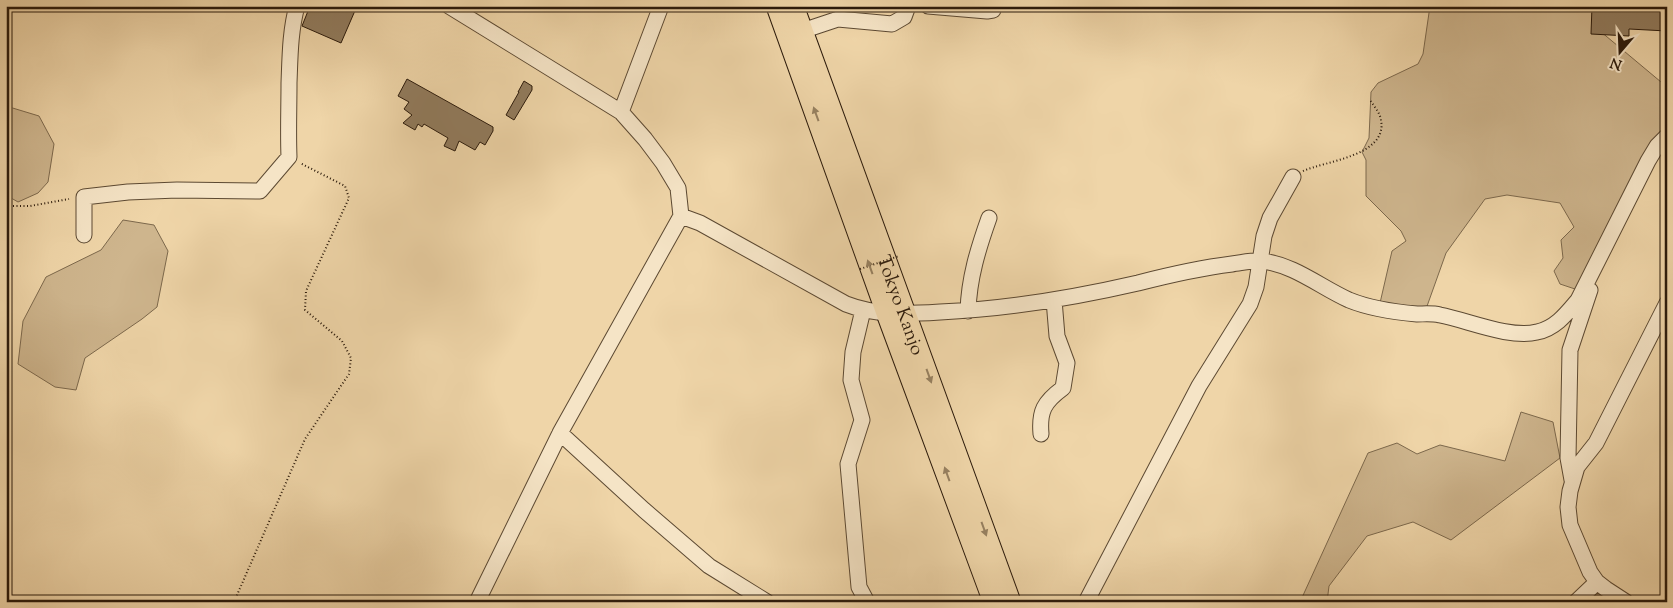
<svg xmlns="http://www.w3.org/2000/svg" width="1673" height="608" font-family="'Sorts Mill Goudy',serif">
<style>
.green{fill:#ceb58d;stroke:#7c684c}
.building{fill:#917b5d;stroke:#2b1a0b}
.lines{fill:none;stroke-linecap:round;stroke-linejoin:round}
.minor-casing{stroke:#5c4932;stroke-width:17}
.highway-casing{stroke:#2b1a0b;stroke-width:23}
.path{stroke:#2b1a0b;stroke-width:2;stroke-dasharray:1 2.5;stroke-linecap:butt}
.minor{stroke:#f5e4c6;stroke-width:15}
.highway{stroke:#efd5a8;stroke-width:21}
.path-bridge{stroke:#2b1a0b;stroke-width:2;stroke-dasharray:1 2.5;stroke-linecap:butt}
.oneway{fill:#978161}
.labels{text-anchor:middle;stroke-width:4.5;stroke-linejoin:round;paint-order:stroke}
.street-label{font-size:19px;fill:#2b1a0b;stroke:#f5e4c6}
</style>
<rect width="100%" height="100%" fill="#efd5a8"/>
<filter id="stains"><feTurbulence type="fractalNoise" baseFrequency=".004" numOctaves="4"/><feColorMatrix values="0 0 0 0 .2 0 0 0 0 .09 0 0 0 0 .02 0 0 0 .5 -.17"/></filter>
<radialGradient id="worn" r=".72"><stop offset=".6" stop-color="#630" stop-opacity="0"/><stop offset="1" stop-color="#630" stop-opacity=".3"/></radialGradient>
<path class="green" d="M1430,6H1598L1600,31L1667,87V130L1575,289L1560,284L1554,271L1563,258L1561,240L1574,227L1560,203L1507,195L1485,199L1446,253L1426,309L1380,303L1392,251L1406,241L1401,231L1366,196V160L1362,152L1369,138L1371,92L1378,83L1418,64L1423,54Z
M6,106L39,116L54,144L48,182L38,193L18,202L6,195Z
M123,220L154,225L168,251L157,307L142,319L85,358L76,390L55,387L18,364L23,321L46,277L101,250Z
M1521,412L1553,422L1560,458L1451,540L1413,522L1367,536L1329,586L1327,602H1300L1368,453L1397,443L1417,454L1440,445L1505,461Z
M1596,595H1603L1614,602H1586Z"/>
<path class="building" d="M310,6H357L341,43L302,26Z
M1592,6L1667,7V31L1629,29V36L1591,34Z
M407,79L493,127V131L485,145L480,142L475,150L459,141L455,151L444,146L448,138L424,124L422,127L418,124L415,130L403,123L412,115L404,109L409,102L398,96Z
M524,81L532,86V90L514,120L506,115L519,92H518Z"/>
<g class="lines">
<defs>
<path id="minor" d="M449,6L621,112L645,139L663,163L678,188L681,216L560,433L477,602
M928,6L987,11L993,10L994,6
M802,31L838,19L892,24L904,17L908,6
M621,112L661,6
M681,216L700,223L846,304C876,316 909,314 940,312C1007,309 1073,298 1138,283C1169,275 1200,268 1232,264C1241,263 1253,260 1262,261C1295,265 1320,287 1349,300C1371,309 1394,312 1417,314C1424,314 1432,313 1440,315C1467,320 1510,339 1537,332C1556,328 1567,313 1578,300L1648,161L1657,146L1667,136
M84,235V197L128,192L177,190L260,191L289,157C288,132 289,108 289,83C290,58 290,31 297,6
M863,310L853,352L851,380L862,420L848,464L859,587L867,602
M968,311C969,278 978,249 989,218
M560,433L644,510L709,566L767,602
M1041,434C1039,411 1044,402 1063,388L1067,363L1057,336L1054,300
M1572,480L1568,458L1570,350L1590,290
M1086,602L1199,386L1250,304L1256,287L1264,236L1270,218L1293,177
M1576,602L1597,582
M1626,602L1606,589L1597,582L1590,572L1570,525L1568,507L1570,491L1577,467L1596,443L1667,303"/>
<g id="highway">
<path d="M777,6L887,313L994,602"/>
<path id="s1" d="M793,6L1010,602"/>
</g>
</defs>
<use href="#minor" class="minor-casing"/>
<use href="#highway" class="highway-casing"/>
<path class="path" d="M1303,171C1325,161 1388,156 1381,120C1380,113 1374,106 1370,100
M6,206H30L69,199
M234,602L305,439L349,374L351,358L342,341L305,310L306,291L349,198L345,186L300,163"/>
<use href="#minor" class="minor"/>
<use href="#highway" class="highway"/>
<path class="path-bridge" d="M860,269L899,256"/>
</g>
<defs><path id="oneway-solid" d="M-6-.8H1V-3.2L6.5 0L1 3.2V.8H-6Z" transform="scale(1.25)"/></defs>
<g class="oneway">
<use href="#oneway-solid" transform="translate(816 114) rotate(-110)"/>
<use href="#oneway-solid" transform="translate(870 267) rotate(-110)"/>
<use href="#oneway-solid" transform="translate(929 376) rotate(70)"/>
<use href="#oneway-solid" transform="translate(947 474) rotate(-110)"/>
<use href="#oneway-solid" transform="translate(984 529) rotate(70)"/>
</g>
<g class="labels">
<g class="street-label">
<text dy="7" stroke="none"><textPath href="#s1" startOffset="318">Tokyo Kanjo</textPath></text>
</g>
</g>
<rect width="1673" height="608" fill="none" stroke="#efd5a8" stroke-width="25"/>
<rect x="8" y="8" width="1658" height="593" fill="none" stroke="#2b1a0b" stroke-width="2.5"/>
<rect x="12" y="12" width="1648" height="583" fill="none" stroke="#2b1a0b"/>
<g transform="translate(1620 52) rotate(199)" stroke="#f5e4c6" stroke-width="4" paint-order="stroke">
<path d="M0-4L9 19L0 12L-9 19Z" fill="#2b1a0b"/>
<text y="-8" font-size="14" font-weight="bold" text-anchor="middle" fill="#2b1a0b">N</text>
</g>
<rect width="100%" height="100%" filter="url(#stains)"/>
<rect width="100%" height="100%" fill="url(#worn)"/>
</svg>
